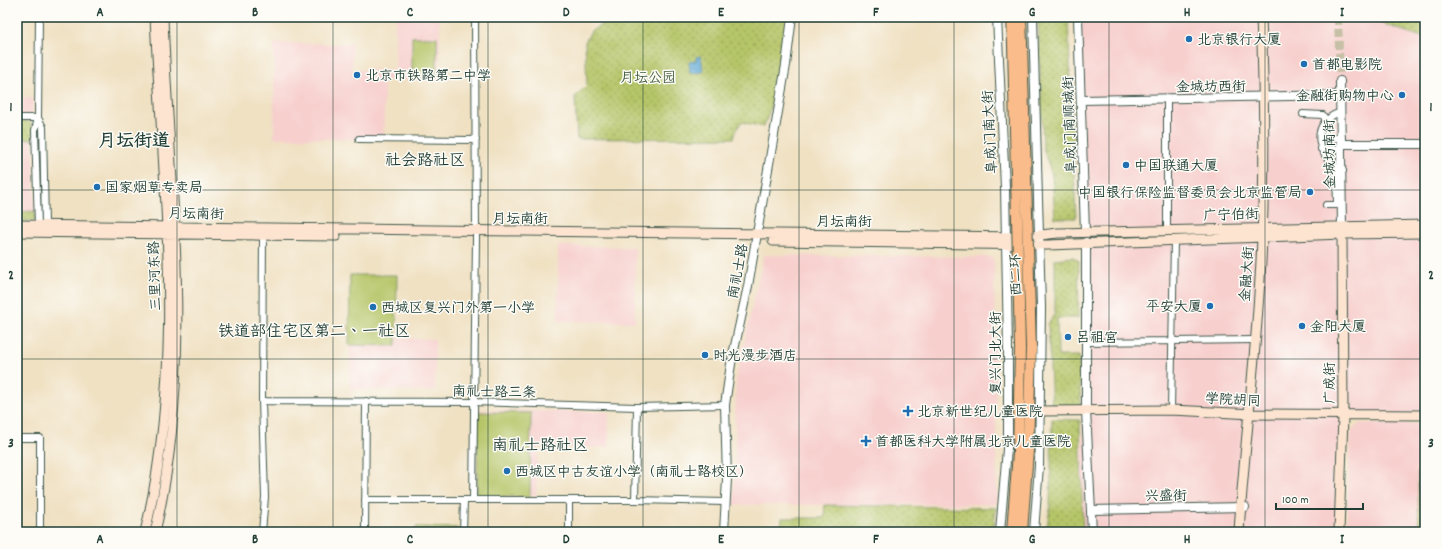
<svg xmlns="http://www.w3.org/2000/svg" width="1442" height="549" font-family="Dekko,'LXGW WenKai TC',sans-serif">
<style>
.built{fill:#f7d0ce}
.park{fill:url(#park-dots);stroke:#6a814e}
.pitch{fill:#b5c568;stroke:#6a814e}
.water{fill:url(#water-ripples);stroke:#407486}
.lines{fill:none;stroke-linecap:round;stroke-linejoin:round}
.tertiary-tunnel{stroke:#c6c0a6;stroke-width:8;stroke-dasharray:8 4;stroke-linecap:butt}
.minor-casing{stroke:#3e5649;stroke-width:8}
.tertiary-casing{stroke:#3e5649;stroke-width:10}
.secondary-casing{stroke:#3e5649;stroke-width:11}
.trunk-casing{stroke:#3e5649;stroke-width:12}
.minor{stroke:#fff;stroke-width:6}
.tertiary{stroke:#fff;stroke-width:8}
.secondary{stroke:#fde4d0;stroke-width:9}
.trunk{stroke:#f9bc8a;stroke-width:10}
.trunk-bridge-casing{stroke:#3e5649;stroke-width:12;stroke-linecap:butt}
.trunk-bridge{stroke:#f9bc8a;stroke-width:10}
.grid{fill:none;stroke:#1f3d34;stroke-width:1;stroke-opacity:0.55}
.poi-dot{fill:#1f6fb2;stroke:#fdfcf7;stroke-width:1.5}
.labels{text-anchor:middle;stroke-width:3;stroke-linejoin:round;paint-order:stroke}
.poi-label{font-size:14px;fill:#1f3d34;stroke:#fdfcf7;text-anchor:start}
.park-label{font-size:14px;fill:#445f41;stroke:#fdfcf7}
.street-label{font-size:14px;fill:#1f3d34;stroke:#fdfcf7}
.quarter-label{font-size:16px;fill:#1f3d34;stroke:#fdfcf7}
.district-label{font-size:18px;font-weight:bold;fill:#1f3d34;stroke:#fdfcf7}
.neatline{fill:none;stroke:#1f3d34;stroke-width:1.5}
.grid-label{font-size:13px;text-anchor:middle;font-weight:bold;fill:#1f3d34}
</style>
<defs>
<pattern id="park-dots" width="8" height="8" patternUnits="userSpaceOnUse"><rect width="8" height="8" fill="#b5c568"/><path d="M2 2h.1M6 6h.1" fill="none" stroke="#93a156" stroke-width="1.8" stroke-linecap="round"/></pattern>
<pattern id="water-ripples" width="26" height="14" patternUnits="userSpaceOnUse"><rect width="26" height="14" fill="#62abd9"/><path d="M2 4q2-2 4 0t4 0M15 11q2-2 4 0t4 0" fill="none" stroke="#508cb1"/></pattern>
</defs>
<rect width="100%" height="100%" fill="#fdfcf7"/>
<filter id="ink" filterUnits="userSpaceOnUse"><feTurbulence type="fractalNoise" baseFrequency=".025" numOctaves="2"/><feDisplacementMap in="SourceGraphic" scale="8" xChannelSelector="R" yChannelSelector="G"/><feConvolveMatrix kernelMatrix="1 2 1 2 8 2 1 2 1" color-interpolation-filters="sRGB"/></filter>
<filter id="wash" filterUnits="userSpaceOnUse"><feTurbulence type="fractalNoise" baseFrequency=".012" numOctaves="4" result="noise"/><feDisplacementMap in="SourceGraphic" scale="16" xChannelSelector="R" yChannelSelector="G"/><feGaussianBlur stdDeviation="0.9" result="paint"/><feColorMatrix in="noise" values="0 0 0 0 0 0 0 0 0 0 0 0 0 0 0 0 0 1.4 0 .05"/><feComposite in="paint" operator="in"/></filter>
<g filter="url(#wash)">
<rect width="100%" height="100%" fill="#f0e1c3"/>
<path class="built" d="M395,17H440L439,80H384V139L274,138V43L352,44V70H395Z
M1078,17H1425V416H1343L1339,532H1081L1086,242Z
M17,98H33L32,116H17Z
M17,121L33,127L35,211L17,212Z
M558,246L635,247V322L558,321Z
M764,255L991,257L994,261L997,504L734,505L736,378Z
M350,275H397L396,338L435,339V391L350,389Z
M477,410L609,412V447H538L536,495L476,497Z
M1360,423L1425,424V532H1346L1351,431Z"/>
<path class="park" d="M608,17H788L782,74L764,127L741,122L736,131L734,138L577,139L575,97L587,85L585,42L591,31L606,22Z
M1038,17H1068L1076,218H1055L1052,175L1043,148Z
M1362,17H1425V38Z
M17,121H29L33,127V139H17Z
M35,211V221H17V212Z
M1073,257L1079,261L1078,318H1057L1058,356H1079L1081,407L1052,408L1048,324L1055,313V259Z
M1052,419L1080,420L1083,532H1046L1050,508Z
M825,505L996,508L993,532H737V529L781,530L782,518H824Z"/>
<path class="pitch" d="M412,37H437V78H412Z
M350,275H397L396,346L349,345Z
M478,412L531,413L530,497L477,496Z
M1420,467H1425V532H1419L1418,473Z
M416,527L457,528V532H416Z"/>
<path class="water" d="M701,56L703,72L690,73L689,62L696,61V57Z"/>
</g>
<g filter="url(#ink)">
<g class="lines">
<path class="tertiary-tunnel" d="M1338,17L1340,81"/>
<defs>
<path id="minor" d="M1167,100V230
M1341,112C1308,122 1316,158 1343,171
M1303,114L1323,115L1326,121
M17,118H38
M38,118L43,127L45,225
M1320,138H1342
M359,139L476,140
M1321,149H1342
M1326,205H1337L1336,168
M38,225L35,130L38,118L39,17
M1087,342L1255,340
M262,401L473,402L637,407L725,405
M1171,410L1174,240
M17,438H40V532
M365,500H635L725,502
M473,500L476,238L475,17
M635,500L637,407
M262,532L265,497L262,401L263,235
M365,532L366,401
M463,532L464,500
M569,532V500"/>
<path id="tertiary" d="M997,17L1005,187L1008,347V437L1000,532
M1033,17L1041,307L1039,466L1034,532
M1078,17L1085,232
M1340,81L1342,227
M1082,100L1340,95
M1342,144H1425
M1086,242V410L1092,532
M1091,510L1245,507
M724,532L727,479L725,405L731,364L748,286L786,65L792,17"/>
<path id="secondary" d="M17,225L1023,237L1058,233L1425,225
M17,232L336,236
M773,241L1048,245L1342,234L1425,233
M1040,411L1171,410L1254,414L1425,415
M145,532C186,363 163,188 155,17
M155,532C195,363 169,188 163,17
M1239,532C1245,434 1259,336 1262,237C1265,164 1264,90 1261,17
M1339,532L1343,416L1342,234"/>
<path id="trunk" d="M1012,17L1013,45
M1021,17L1022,44
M1012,532L1018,453L1020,348
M1022,532L1028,451L1031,347"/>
</defs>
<use href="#minor" class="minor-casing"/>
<use href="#tertiary" class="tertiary-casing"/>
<use href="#secondary" class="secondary-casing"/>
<use href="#trunk" class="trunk-casing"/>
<use href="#minor" class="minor"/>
<use href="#tertiary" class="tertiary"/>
<use href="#secondary" class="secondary"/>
<use href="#trunk" class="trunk"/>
<defs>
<path id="trunk-bridge" d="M1022,44L1031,347
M1013,45L1020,348"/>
</defs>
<use href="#trunk-bridge" class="trunk-bridge-casing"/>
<use href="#trunk-bridge" class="trunk-bridge"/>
</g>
</g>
<path class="grid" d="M177,17V532M333,17V532M488,17V532M643,17V532M799,17V532M954,17V532M1109,17V532M1265,17V532M17,190H1425M17,359H1425"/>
<g class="poi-dot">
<circle cx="1189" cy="39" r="4"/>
<circle cx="1304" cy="64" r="4"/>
<circle cx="357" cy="75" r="4"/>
<circle cx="1402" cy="95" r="4"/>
<circle cx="1126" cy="165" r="4"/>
<circle cx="97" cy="187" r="4"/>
<circle cx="1310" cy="192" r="4"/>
<circle cx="1210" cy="306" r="4"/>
<circle cx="373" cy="307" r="4"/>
<circle cx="1302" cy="326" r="4"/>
<circle cx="1068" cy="337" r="4"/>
<circle cx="705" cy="355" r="4"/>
<path d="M906 405h4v4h4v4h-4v4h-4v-4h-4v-4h4z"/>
<path d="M864 435h4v4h4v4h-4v4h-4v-4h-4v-4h4z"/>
<circle cx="507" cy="471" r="4"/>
</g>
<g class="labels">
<g class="poi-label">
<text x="1197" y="44">北京银行大厦</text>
<text x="1312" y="69">首都电影院</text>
<text x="365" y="80">北京市铁路第二中学</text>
<text x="1394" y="100" text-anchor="end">金融街购物中心</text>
<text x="1134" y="170">中国联通大厦</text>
<text x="105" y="192">国家烟草专卖局</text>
<text x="1302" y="197" text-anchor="end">中国银行保险监督委员会北京监管局</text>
<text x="1202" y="311" text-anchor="end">平安大厦</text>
<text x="381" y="312">西城区复兴门外第一小学</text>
<text x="1310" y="331">金阳大厦</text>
<text x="1076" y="342">吕祖宫</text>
<text x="713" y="360">时光漫步酒店</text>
<text x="917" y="416">北京新世纪儿童医院</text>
<text x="875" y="446">首都医科大学附属北京儿童医院</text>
<text x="515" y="476">西城区中古友谊小学（南礼士路校区）</text>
</g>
<g class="park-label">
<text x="648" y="82">月坛公园</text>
</g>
<g class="street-label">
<text transform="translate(1211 86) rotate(-1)" y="5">金城坊西街</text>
<text transform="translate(1069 125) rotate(-92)" y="5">阜成门南顺城街</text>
<text transform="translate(989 132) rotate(-93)" y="5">阜成门南大街</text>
<text transform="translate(1329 154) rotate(-91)" y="5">金城坊南街</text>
<text transform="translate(196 213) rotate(1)" y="5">月坛南街</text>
<text transform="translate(1231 214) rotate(-2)" y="5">广宁伯街</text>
<text x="520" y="223">月坛南街</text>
<text x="844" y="226">月坛南街</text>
<text transform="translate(737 271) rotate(-79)" y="5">南礼士路</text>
<text transform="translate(1246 274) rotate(-86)" y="5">金融大街</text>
<text transform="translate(1015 275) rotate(-92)" y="5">西二环</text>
<text transform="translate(154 276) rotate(-92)" y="5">三里河东路</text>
<text transform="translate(995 353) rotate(-90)" y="5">复兴门北大街</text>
<text transform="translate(1329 383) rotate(-90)" y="5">广成街</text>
<text transform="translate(494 391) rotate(1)" y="5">南礼士路三条</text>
<text transform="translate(1233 399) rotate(3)" y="5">学院胡同</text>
<text transform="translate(1166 495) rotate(-1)" y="5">兴盛街</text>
</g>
<g class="quarter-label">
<text x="425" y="165">社会路社区</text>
<text x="314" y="336">铁道部住宅区第二、一社区</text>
<text x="540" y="450">南礼士路社区</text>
</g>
<g class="district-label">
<text x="134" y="146">月坛街道</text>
</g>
</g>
<rect width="1442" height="549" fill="none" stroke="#fdfcf7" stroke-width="44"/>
<path d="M1276 503v6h87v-6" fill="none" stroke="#1f3d34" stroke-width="2"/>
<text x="1282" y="503" font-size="12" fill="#1f3d34" stroke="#fdfcf7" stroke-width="3" paint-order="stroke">100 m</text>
<rect x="22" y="22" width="1398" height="505" class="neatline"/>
<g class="grid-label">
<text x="100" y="16">A</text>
<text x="255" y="16">B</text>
<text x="410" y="16">C</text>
<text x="566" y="16">D</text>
<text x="721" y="16">E</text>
<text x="876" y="16">F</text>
<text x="1032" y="16">G</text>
<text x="1187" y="16">H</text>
<text x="1342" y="16">I</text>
<text x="11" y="111">1</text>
<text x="1431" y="111">1</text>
<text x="11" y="279">2</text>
<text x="1431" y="279">2</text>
<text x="11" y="447">3</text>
<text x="1431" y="447">3</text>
<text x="100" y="543">A</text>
<text x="255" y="543">B</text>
<text x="410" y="543">C</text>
<text x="566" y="543">D</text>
<text x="721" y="543">E</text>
<text x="876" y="543">F</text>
<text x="1032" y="543">G</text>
<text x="1187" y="543">H</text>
<text x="1342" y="543">I</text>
</g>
</svg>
